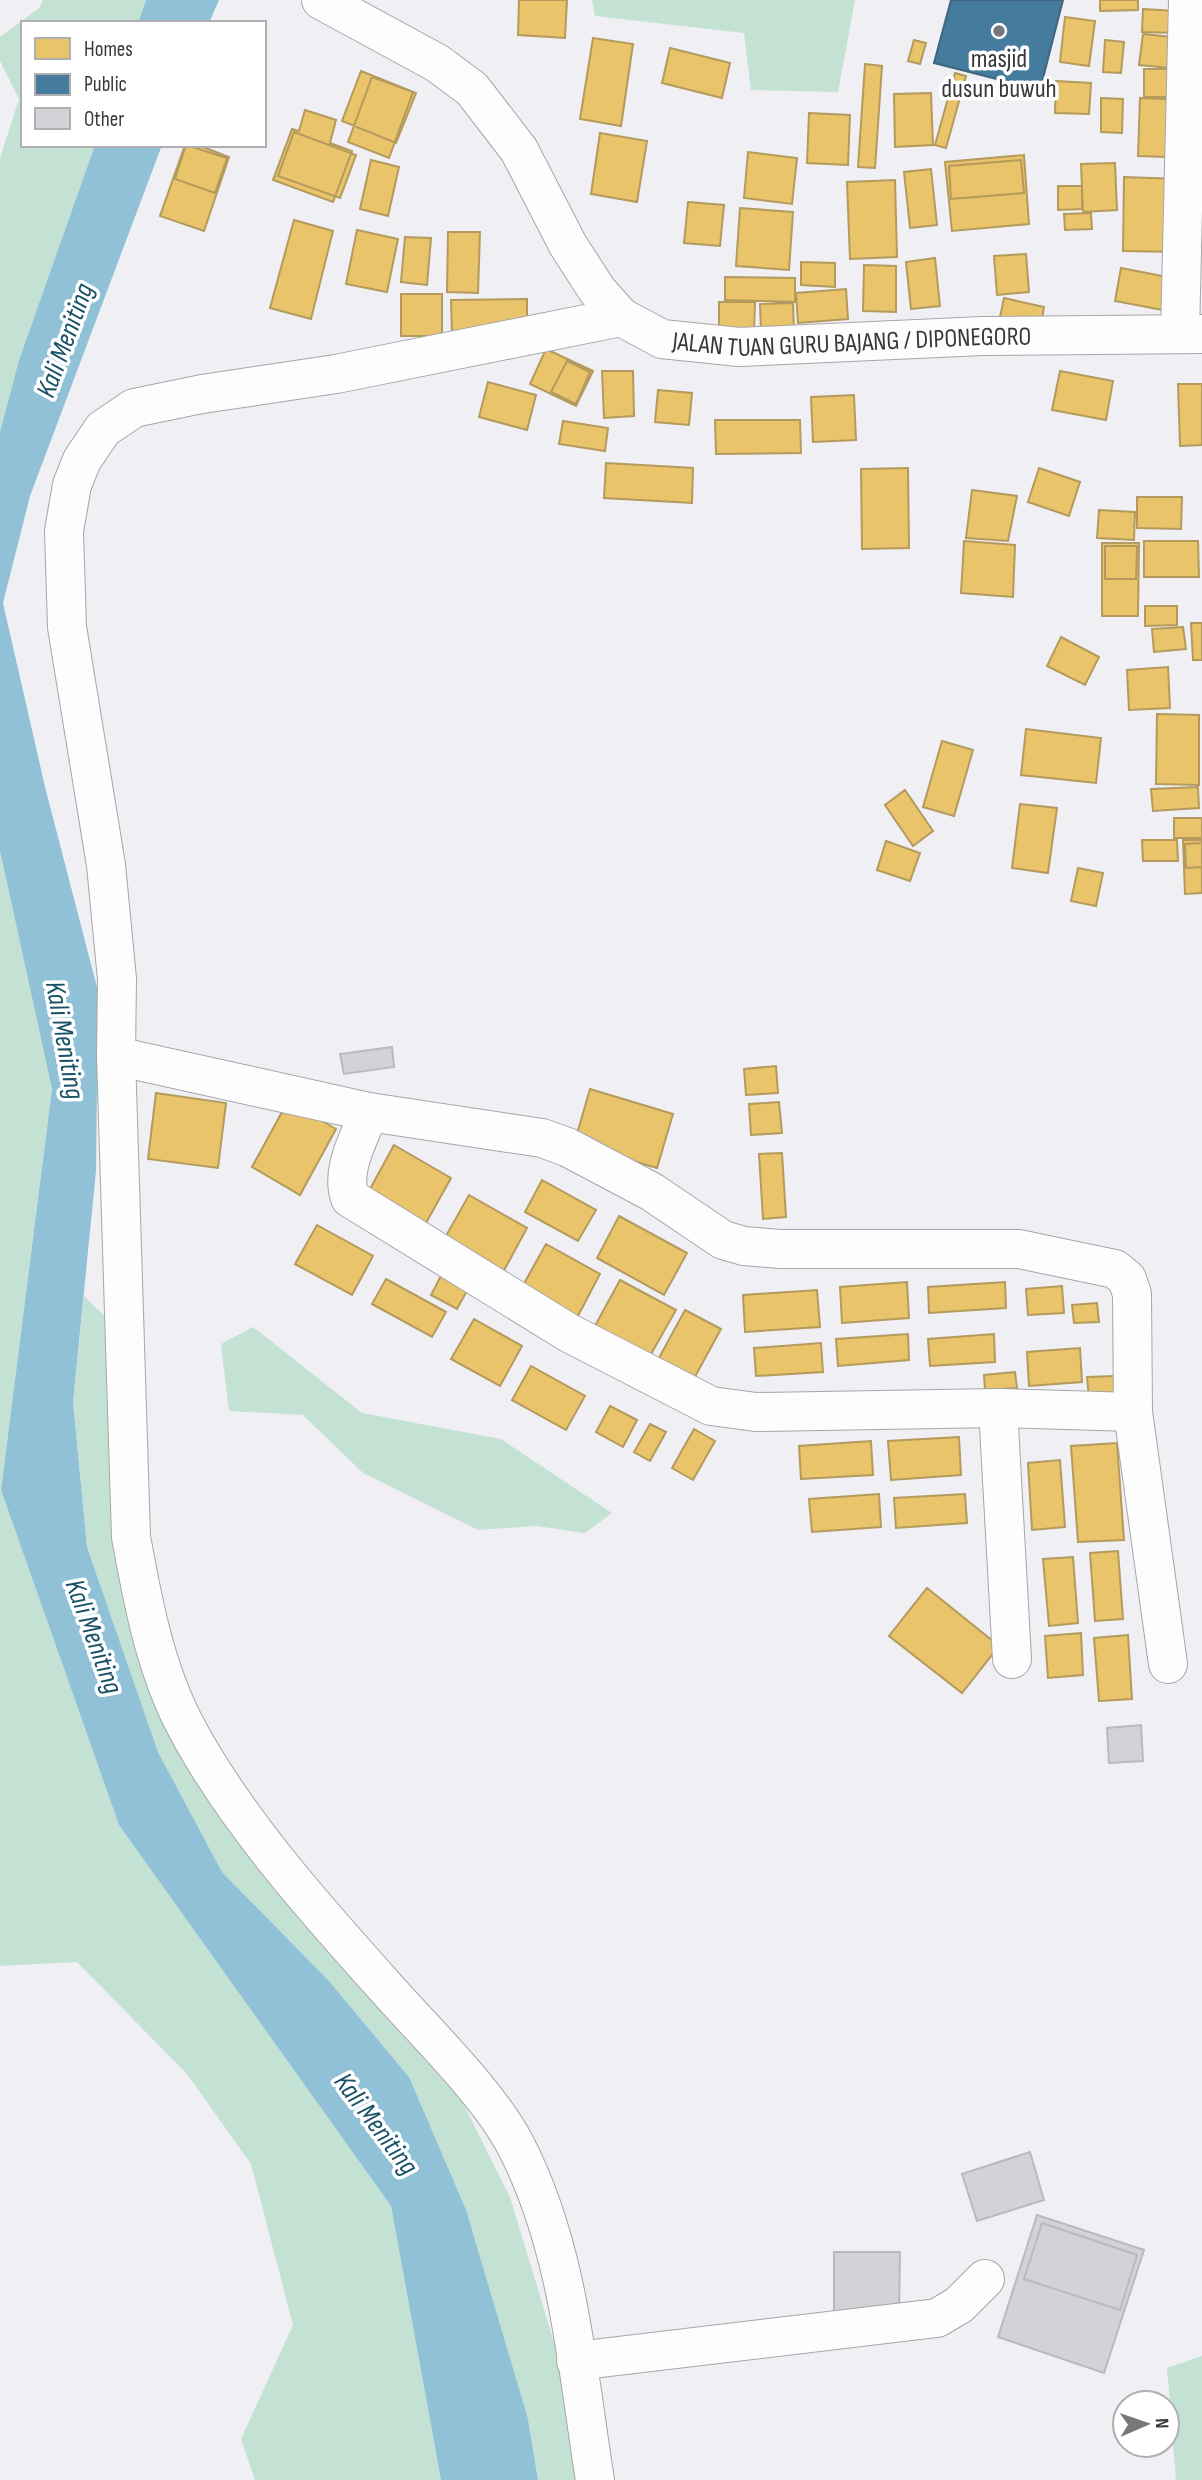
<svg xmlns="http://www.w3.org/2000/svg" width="1202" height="2480" font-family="'Sofia Sans Condensed',sans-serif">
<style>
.green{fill:#c4e2d4}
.water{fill:#91c1d7}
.homes{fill:#e9c46a;stroke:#b49a5c;stroke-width:2}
.public{fill:#457b9d;stroke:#416780;stroke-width:2}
.building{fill:#d2d2d7;stroke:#b9b9be;stroke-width:2}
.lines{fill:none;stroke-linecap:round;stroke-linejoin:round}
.minor-casing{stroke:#a6a6aa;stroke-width:40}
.minor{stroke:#fdfdfd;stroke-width:38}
.poi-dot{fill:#78787c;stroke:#fff;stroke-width:2.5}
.labels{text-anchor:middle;stroke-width:7;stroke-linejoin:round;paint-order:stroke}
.poi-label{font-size:26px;fill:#38383c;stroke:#fff}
.street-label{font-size:26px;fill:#38383c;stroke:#fff}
.water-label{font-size:28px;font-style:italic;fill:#195166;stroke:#fff}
</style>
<rect width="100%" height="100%" fill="#efeff4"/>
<path class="green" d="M43,0H146L138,23H23V145H95L19,360L0,432V158L19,99L0,61V37L39,8Z
M592,0H855L838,92L751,90L744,33L595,16Z
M0,851L52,1089L1,1490L119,1825L391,2206L441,2480H255L241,2439L293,2325L251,2164L187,2074L77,1962L0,1966Z
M84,1296L105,1316L118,1573L285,1895L381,2012L462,2101L510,2197L556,2349L579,2480H538L528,2419L409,2077L329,1981L222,1872L158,1752L87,1547L73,1402Z
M253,1327L362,1413L501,1439L612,1513L585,1533L536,1526L478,1530L363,1473L303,1415L229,1411L221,1344Z
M1202,2356V2480H1176L1167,2368Z"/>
<path class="water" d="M146,0H219L209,23H138Z
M95,145H162L30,496L3,603L45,787L98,991L96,1171L73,1402L87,1547L158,1752L222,1872L329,1981L409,2077L466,2210L528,2419L538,2480H441L391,2206L119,1825L1,1490L52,1089L0,851V432L19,360Z"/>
<path class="homes" d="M519,0H567L565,38L518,35Z
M1100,0H1138V10L1100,11Z
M1143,9L1176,11L1175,33L1142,32Z
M1065,17L1095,21L1089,66L1060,62Z
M1143,34L1172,37L1169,68L1139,65Z
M593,38L633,44L621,126L580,119Z
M914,40L926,43L920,64L908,61Z
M1105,40L1124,42L1121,73L1103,72Z
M670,48L730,63L722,98L662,83Z
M865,64L882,66L875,168L858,167Z
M1144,69H1171L1170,97H1144Z
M361,71L416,93L396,143L342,121Z
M955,73L966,76L946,148L935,145Z
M372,77L413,92L389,158L348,142Z
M1056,81L1091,83L1089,114L1055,113Z
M931,93L933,145L895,147L894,94Z
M1101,98L1123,99L1122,133L1101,132Z
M1140,98L1168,99L1166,157L1138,156Z
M305,110L336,120L330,143L352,151L333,202L273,180L292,129L299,131Z
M809,113L850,115L848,165L807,163Z
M294,132L356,155L340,198L278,176Z
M600,133L647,141L637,202L591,194Z
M185,145H198L229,157L204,231L160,216Z
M186,145L227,158L215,193L175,179Z
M748,152L797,158L792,204L744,198Z
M1024,155L1029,224L952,231L945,162Z
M371,160L399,167L388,216L360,209Z
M1021,160L1024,193L951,199L949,166Z
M1115,163L1117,210L1083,212L1081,164Z
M931,169L937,225L910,228L904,172Z
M1124,177L1179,179L1177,252L1123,251Z
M895,180L897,257L850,259L847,182Z
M1058,186H1082V209L1058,210Z
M688,202L724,205L720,246L684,243Z
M740,208L793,212L789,270L736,266Z
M1091,213L1092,229L1065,230L1064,214Z
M294,220L333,231L311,319L270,308Z
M357,230L398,239L387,292L346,284Z
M448,232H480L478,293L447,292Z
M405,237L431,238L427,285L401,282Z
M1026,254L1029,292L997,295L994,256Z
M935,258L940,306L911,309L906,262Z
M801,262L835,263V287L801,285Z
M864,265L896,266V312L863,311Z
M1121,268L1173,278L1168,311L1115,301Z
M725,277L795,278V302L725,300Z
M846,289L848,319L798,323L796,293Z
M401,294H442V336H401Z
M1004,298L1044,307L1040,331L999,322Z
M527,299V335H452L451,300Z
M719,302H755L754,333H719Z
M793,303L794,330L761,331L760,304Z
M546,349L593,371L576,406L530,384Z
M567,361L590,372L576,404L551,392Z
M602,371H633L634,416L604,418Z
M1060,371L1113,381L1106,420L1052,410Z
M488,382L536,395L527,430L479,417Z
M1178,384H1202V445L1180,446Z
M658,390L692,393L689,425L655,422Z
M854,395L856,440L813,442L811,397Z
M715,420H800L801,453L716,454Z
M563,421L608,428L605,451L559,444Z
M606,463L693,468L692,503L604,498Z
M908,468L909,548L862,549L861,469Z
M1039,468L1080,482L1069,516L1028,502Z
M972,490L1017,496L1008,541L966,538Z
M1137,497H1182L1181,529L1137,528Z
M1099,510L1135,512L1134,540L1097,538Z
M964,541L1015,545L1013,597L961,593Z
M1144,541H1198L1199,577H1144Z
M1102,543H1139L1138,616H1102Z
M1105,546H1137L1136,579H1105Z
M1145,606H1177V625L1145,626Z
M1191,623H1202V660H1193Z
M1183,627L1186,649L1154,652L1152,629Z
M1061,637L1099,657L1085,685L1047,666Z
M1168,667L1170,708L1129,710L1127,670Z
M1157,714L1199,715V785L1156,784Z
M1026,729L1101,738L1096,783L1021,775Z
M942,741L973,750L954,816L923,807Z
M1198,787L1199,808L1153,811L1151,789Z
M905,790L933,831L913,846L885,805Z
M1020,804L1057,808L1048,873L1012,868Z
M1174,818H1202V838H1174Z
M1142,840H1177L1178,861H1143Z
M1183,840H1202V893L1185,894Z
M886,841L920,853L910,881L877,870Z
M1202,843V867L1186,868L1185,844Z
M1078,868L1103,873L1096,906L1071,901Z
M776,1066L778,1093L746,1095L744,1069Z
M590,1089L673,1114L657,1168L574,1144Z
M156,1093L226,1103L218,1168L148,1159Z
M288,1101L336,1129L300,1195L252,1167Z
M779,1102L782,1133L751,1135L749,1104Z
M394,1145L451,1178L421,1232L364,1200Z
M782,1153L786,1217L763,1219L759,1154Z
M542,1180L596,1210L578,1241L525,1212Z
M469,1195L527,1228L501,1276L442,1243Z
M619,1216L687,1253L664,1295L597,1258Z
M317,1225L373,1256L352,1295L295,1264Z
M546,1244L600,1274L571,1329L516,1298Z
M442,1274L468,1289L457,1309L431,1295Z
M386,1279L446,1312L432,1337L372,1304Z
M620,1280L676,1310L646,1363L591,1333Z
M907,1282L909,1318L842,1323L840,1287Z
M1005,1282L1006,1308L929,1313L928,1287Z
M1062,1286L1064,1313L1028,1315L1026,1289Z
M817,1290L820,1327L745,1332L743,1295Z
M1097,1303L1099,1322L1074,1323L1072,1305Z
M685,1310L721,1329L690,1386L654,1367Z
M474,1319L522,1346L500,1386L451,1359Z
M908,1334L909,1360L838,1366L836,1339Z
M994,1334L995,1362L930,1366L928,1339Z
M821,1343L823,1372L756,1376L754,1348Z
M1080,1348L1082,1382L1029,1386L1027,1352Z
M531,1366L585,1396L566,1430L512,1400Z
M1015,1372L1017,1388L985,1390L984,1375Z
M1114,1376L1116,1398L1089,1399L1087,1377Z
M610,1406L637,1420L623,1447L596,1432Z
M650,1424L666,1432L650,1461L634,1452Z
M694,1429L715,1441L693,1480L672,1468Z
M959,1437L961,1475L891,1480L888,1441Z
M871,1441L873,1475L801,1479L799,1446Z
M1117,1443L1124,1540L1078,1542L1071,1446Z
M1060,1460L1065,1527L1032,1530L1028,1463Z
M879,1494L881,1527L812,1532L809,1499Z
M965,1494L967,1523L896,1528L894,1498Z
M1118,1551L1123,1619L1095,1621L1090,1553Z
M1073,1557L1078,1623L1049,1626L1043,1559Z
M927,1588L999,1646L962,1693L889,1636Z
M1081,1633L1083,1675L1048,1678L1045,1636Z
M1128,1635L1132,1699L1099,1701L1094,1638Z"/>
<path class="public" d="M951,0H1063L1040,90L934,63Z"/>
<path class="building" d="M392,1047L394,1067L344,1074L340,1054Z
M1141,1725L1143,1761L1109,1763L1107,1728Z
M1030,2152L1044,2200L977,2221L962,2174Z
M1037,2215L1144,2250L1104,2373L998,2337Z
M1042,2223L1137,2255L1120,2310L1024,2279Z
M834,2252H900L899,2318H834Z"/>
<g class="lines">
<defs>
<g id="minor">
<path id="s1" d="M321,0L437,63L472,89L519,150L568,245L597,290L621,317L662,339L739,347L983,336L1202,334"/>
<path d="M1180,334L1188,0"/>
<path d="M116,1056L369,1112L542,1138L567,1147L652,1192L723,1240L744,1246L781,1249H1019L1115,1269L1127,1279L1132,1294L1133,1412L1168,1664"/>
<path d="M369,1112C359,1139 340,1170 350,1198L569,1333L711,1406L756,1412L998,1408L1133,1412"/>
<path d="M998,1408L1012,1659"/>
<path d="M576,2361L937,2318L959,2305L985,2279"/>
<path d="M595,2480C577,2368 569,2247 515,2144C488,2093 427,2034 388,1990C316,1910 230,1814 182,1719C154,1663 142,1597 131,1537L116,1056L117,979L106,865L67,627L64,531L72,485L82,460L103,429L134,408L202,394L336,374L621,317"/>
</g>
</defs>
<use href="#minor" class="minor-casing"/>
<use href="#minor" class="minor"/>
</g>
<circle class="poi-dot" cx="999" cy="31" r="7"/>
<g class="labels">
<g class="poi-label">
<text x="999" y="67">masjid<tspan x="999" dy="30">dusun buwuh</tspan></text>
</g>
<g class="street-label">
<text dy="9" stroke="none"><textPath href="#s1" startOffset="686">JALAN TUAN GURU BAJANG / DIPONEGORO</textPath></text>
</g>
<g class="water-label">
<text transform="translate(64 340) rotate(-70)" y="10">Kali Meniting</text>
<text transform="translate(66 1040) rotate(80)" y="10">Kali Meniting</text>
<text transform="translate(95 1636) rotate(70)" y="10">Kali Meniting</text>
<text transform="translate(377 2123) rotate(53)" y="10">Kali Meniting</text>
</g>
</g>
<rect x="21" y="21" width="245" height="126" fill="#ffffff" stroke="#afafb1" stroke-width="2"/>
<rect x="35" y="38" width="35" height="21" fill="#e9c46a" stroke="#afafb1" stroke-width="2"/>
<text x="84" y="56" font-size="21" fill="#38383c">Homes</text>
<rect x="35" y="74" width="35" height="21" fill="#457b9d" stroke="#afafb1" stroke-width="2"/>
<text x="84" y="91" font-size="21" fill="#38383c">Public</text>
<rect x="35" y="108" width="35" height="21" fill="#d2d2d7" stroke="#afafb1" stroke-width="2"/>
<text x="84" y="126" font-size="21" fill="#38383c">Other</text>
<g transform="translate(1146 2424) rotate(88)"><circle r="33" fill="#ffffff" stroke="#afafb1" stroke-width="2"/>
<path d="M0-5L12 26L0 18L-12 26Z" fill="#78787c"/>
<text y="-10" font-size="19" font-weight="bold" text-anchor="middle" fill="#38383c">N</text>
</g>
</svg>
